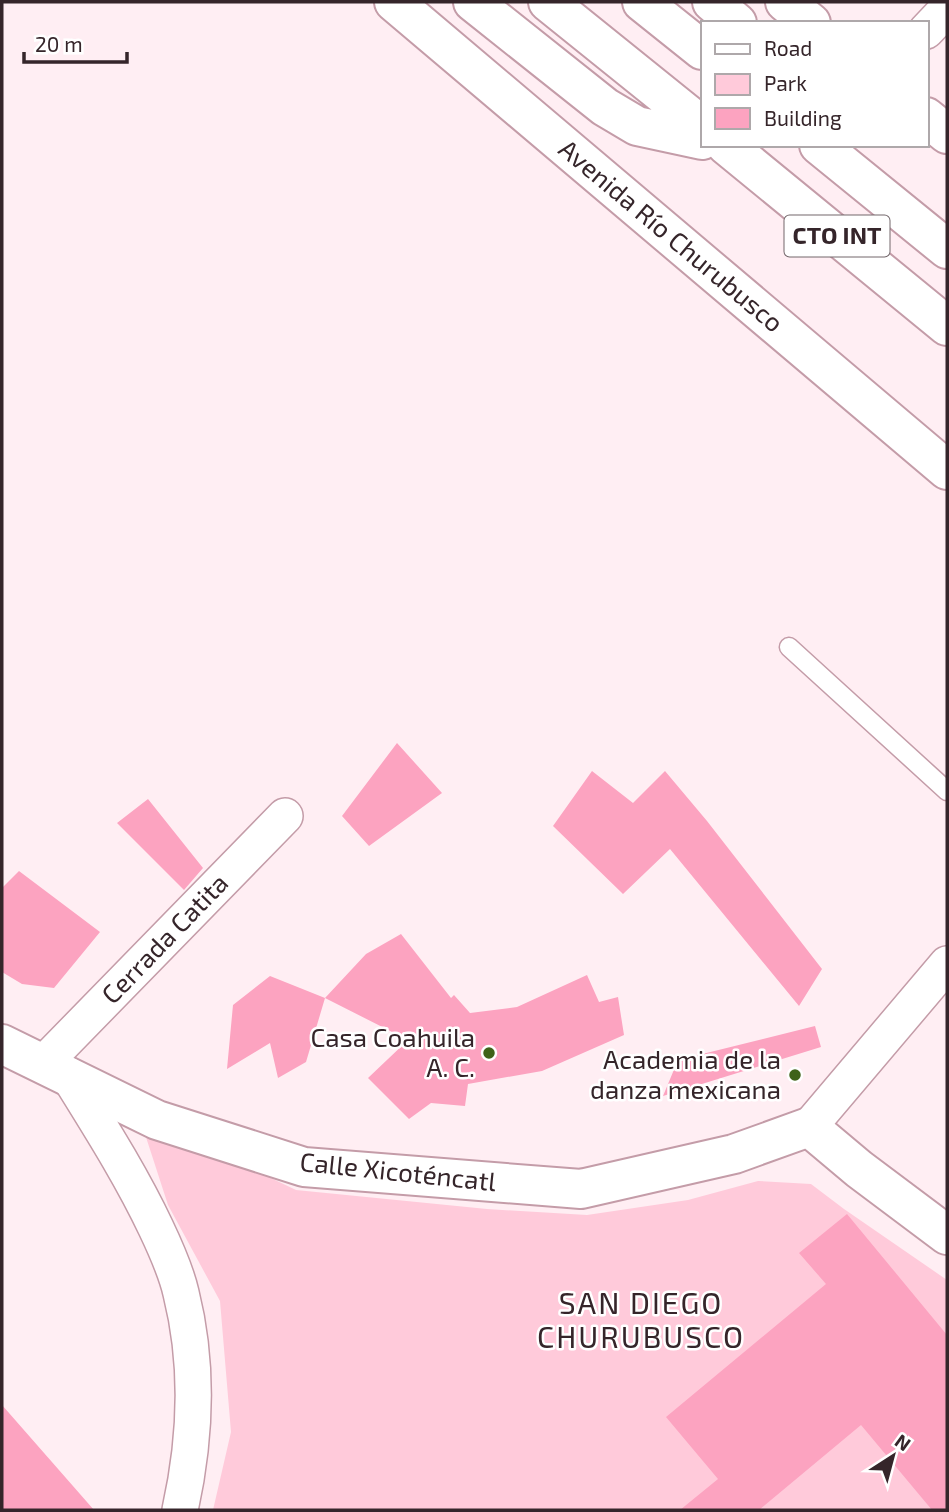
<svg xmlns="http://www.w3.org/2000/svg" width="949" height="1512" font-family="'Exo 2',sans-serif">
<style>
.green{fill:#ffcada}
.building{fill:#fca3c0}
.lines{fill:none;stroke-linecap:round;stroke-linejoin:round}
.lane-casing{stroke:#c49ca8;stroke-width:21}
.street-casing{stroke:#c49ca8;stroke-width:38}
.secondary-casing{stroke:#c49ca8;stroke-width:42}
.highway-casing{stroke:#c49ca8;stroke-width:42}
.lane{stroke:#fff;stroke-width:18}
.street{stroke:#fff;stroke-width:35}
.secondary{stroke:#fff;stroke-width:38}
.highway{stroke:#fff;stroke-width:38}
.poi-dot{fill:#3f6219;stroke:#fff;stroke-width:2.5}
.labels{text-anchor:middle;stroke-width:5;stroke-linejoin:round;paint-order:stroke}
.shield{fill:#fff;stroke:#72666a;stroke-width:2}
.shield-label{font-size:24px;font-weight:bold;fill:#35252a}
.street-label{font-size:26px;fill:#35252a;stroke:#fff}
.poi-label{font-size:26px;fill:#35252a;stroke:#fff;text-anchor:end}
.quarter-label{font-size:30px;letter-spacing:2px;fill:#35252a;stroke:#fff}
</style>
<rect width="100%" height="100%" fill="#ffeef3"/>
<path class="green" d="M149,1120L296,1190L487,1209L587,1215L688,1200L758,1181L811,1184L844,1209L947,1280V1510H213L231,1432L220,1301L168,1205L144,1131Z"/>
<path class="building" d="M397,743L442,793L369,846L342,816Z
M592,771L633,803L665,771L707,821L822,969L799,1006L670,849L623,894L553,826Z
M148,799L203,868L184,890L117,823Z
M19,871L100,932L54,988L22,984L2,972V888Z
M401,934L451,998L454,995L470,1013L517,1007L587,975L599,1002L618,997L624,1035L542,1071L468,1084L465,1106L431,1103L409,1119L368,1078L408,1040L325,998L366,954Z
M270,976L325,998L306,1062L278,1078L270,1043L227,1069L233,1005Z
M815,1026L821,1047L663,1096L678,1060Z
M847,1214L947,1335V1510H932L861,1425L759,1510H680L718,1479L666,1417L826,1284L799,1253Z
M2,1405L94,1510H2Z"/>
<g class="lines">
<defs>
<path id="lane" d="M789,647L947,791"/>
<path id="street" d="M926,31L947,9
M44,1063L285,816
M68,1075C99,1125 131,1175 156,1228C166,1249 176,1271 181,1293C199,1365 196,1438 180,1510
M809,1127L947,964"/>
<path id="secondary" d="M394,2L947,470
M785,2L811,23
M926,117L947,134
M2,1044L157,1120L304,1167L581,1189L734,1154L809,1127L859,1169L947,1235"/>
<path id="highway" d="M473,2L605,107L637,126L702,140
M548,2L702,126
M642,2L702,50
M712,2L737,23
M726,145L947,326
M819,145L947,249"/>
</defs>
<use href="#lane" class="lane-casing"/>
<use href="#street" class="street-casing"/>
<use href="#secondary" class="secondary-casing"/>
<use href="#highway" class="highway-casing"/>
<use href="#lane" class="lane"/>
<use href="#street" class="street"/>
<use href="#secondary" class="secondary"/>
<use href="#highway" class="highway"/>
</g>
<g class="poi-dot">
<circle cx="489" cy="1053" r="7"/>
<circle cx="795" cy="1075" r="7"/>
</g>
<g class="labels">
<rect class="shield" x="784.5" y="215.5" width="105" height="41" rx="5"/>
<g class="shield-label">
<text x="837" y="244">CTO INT</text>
</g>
<g class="street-label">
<text transform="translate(671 236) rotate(40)" y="9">Avenida Río Churubusco</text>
<text transform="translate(165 939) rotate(-46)" y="9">Cerrada Catita</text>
<text transform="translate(398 1172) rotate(6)" y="9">Calle Xicoténcatl</text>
</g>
<g class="poi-label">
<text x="475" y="1047">Casa Coahuila<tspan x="475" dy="30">A. C.</tspan></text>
<text x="781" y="1069">Academia de la<tspan x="781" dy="30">danza mexicana</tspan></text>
</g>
<g class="quarter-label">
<text x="641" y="1314">SAN DIEGO<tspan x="641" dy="34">CHURUBUSCO</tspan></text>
</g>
</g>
<rect width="949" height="1512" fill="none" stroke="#35252a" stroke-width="7"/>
<rect x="701" y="21" width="228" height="126" fill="#ffffff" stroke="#aea8aa" stroke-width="2"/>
<rect x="715" y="44" width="35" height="10" fill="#ffffff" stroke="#aea8aa" stroke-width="2"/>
<text x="764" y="56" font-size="21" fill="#35252a">Road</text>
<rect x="715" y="74" width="35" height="21" fill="#ffcada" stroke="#aea8aa" stroke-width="2"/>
<text x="764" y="91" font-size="21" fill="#35252a">Park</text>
<rect x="715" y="108" width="35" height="21" fill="#fca3c0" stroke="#aea8aa" stroke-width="2"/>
<text x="764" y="126" font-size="21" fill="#35252a">Building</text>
<g transform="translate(893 1456) rotate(36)" stroke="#ffffff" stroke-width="5" paint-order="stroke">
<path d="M0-5L12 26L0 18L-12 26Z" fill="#35252a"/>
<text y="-10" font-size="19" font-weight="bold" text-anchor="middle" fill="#35252a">N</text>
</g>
<path d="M24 52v10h103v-10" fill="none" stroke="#35252a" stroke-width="3.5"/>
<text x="35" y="52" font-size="21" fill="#35252a" stroke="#ffffff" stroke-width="5" paint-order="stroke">20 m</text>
</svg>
